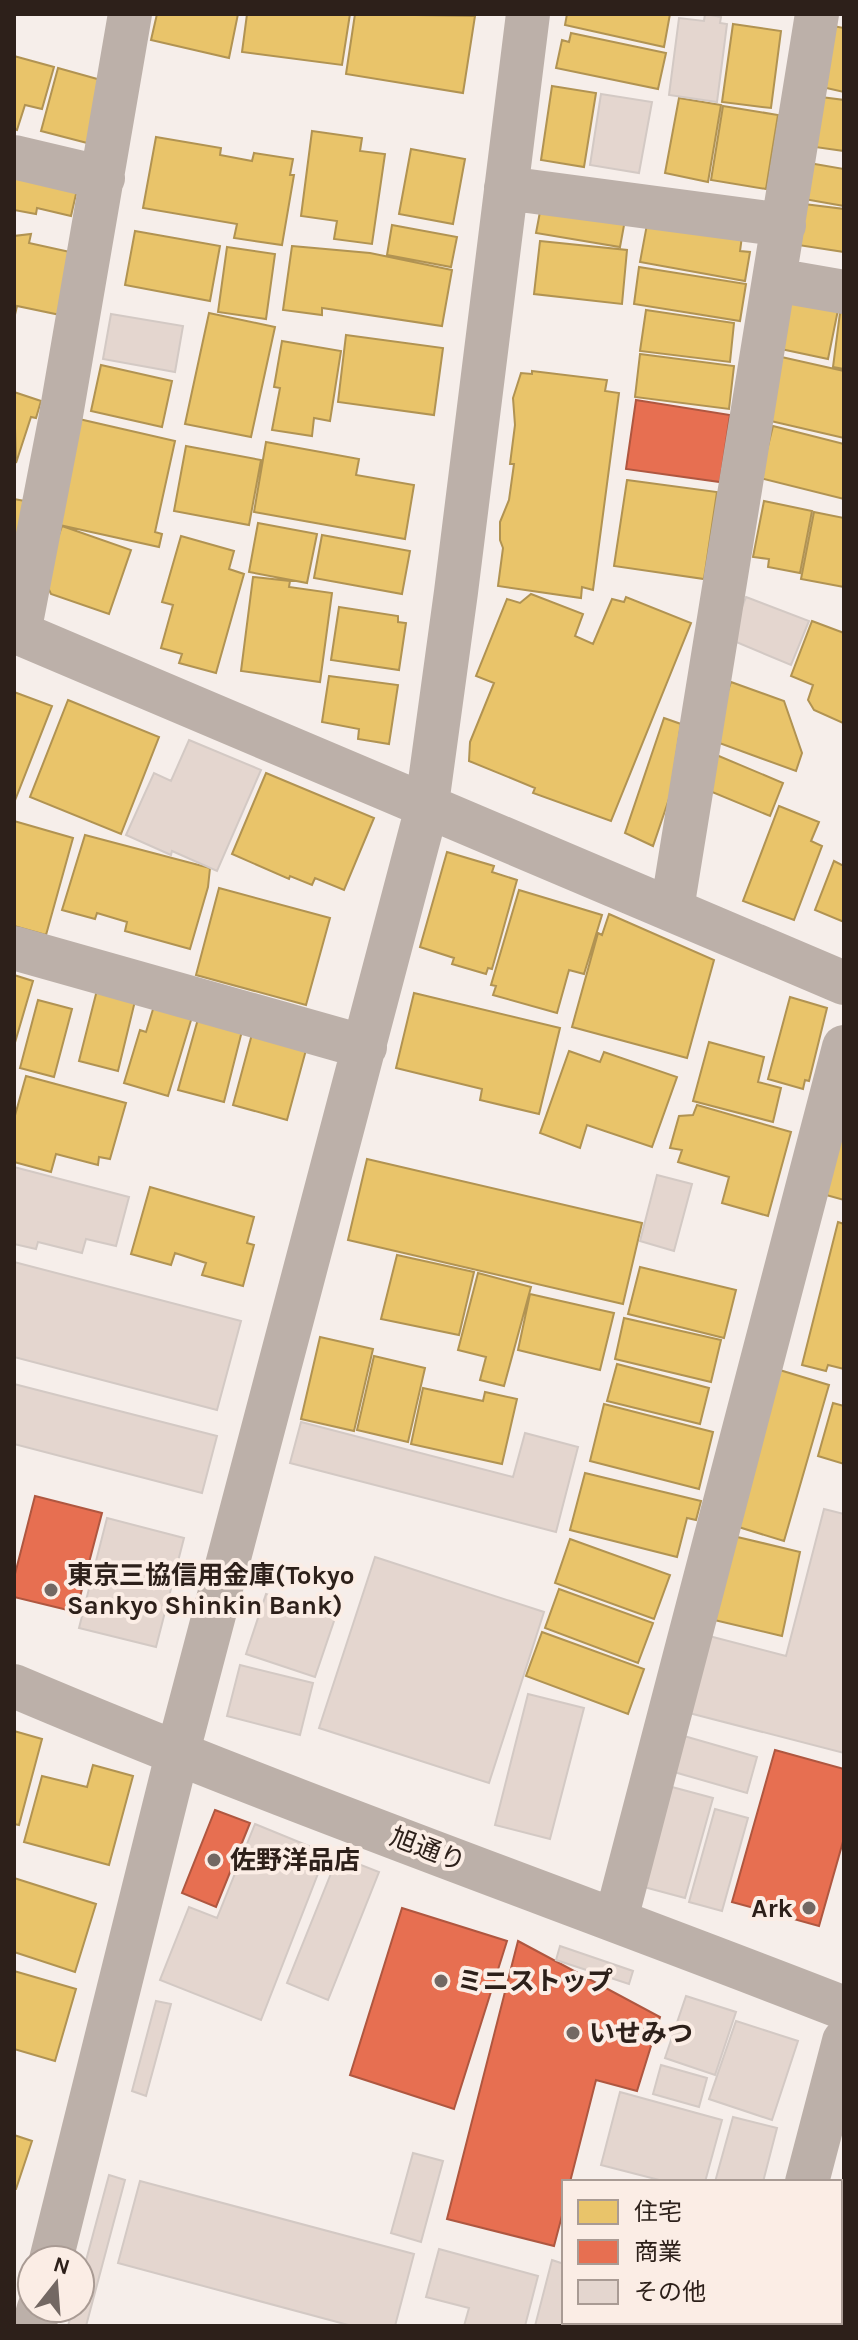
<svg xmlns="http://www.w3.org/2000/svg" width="858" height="2340" font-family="Karla,'Noto Sans JP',sans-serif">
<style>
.homes{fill:#e9c46a;stroke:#b19352;stroke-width:2}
.shops{fill:#e76f51;stroke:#af5740;stroke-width:2}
.building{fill:#e4d6cf;stroke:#d3c9c4;stroke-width:2}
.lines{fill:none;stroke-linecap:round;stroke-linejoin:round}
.minor{stroke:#bcb0a9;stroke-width:44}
.poi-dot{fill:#736863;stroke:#fbede5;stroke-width:3}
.labels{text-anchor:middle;stroke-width:8;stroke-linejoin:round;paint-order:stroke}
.poi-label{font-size:26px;font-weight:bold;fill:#2d201a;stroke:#fbede5;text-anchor:start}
.street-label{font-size:26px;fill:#2d201a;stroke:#fbede5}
</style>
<rect width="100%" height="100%" fill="#f6eeea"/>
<path class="homes" d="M157,14H238L229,58L151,40Z
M247,14H350L342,65L242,52Z
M355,14L475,16L463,93L346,74Z
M567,14H670L664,47L565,25Z
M733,24L781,31L771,108L722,102Z
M833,26L844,28V92L822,87Z
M571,33L666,53L658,89L556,68L562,40L569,42Z
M14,56L54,67L42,109L25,105L17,130L14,129Z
M58,68L108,82L91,144L41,131Z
M552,86L596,93L584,167L541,160Z
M821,97L844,100V151L815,147Z
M679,98L721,105L708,182L665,173Z
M723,106L778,115L766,189L711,180Z
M312,131L362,138L360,151L385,154L372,244L334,239L337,221L301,216Z
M156,137L221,148L220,155L252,161L254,153L293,159L290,175H294L282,245L234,238L237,224L143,208Z
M411,149L465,159L453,224L399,214Z
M809,163L844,169V206L804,199Z
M14,167L79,181L71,216L37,208L36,214L14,210Z
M543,196L627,209L620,247L536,233Z
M804,204L844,209V252L798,245Z
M648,219L743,229L740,251L750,252L745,281L640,262Z
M392,225L457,237L451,267L387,255Z
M135,231L220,246L210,301L125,285Z
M31,234L29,243L79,254L65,316L17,306L14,319V236Z
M540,241L627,250L622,304L534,294Z
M292,246L370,253L452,270L442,326L322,308V315L283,310Z
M227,247L275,254L266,319L218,312Z
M639,267L746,284L740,321L634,304Z
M787,295L839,305L828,359L776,348Z
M841,305H844V369L833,367Z
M646,310L734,323L730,362L640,351Z
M209,313L275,327L251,437L185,424Z
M346,335L443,348L434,415L338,402Z
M282,341L341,351L330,421L314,418L312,436L272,430L280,388L274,387Z
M640,354L734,366L729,409L635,397Z
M777,356L844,371V438L762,419Z
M101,365L172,381L162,427L91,411Z
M532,371L607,380L605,391L619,393L593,590L582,587L581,598L498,586L503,548L500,540V522L509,500L514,464H510L515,425L513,398L521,373L532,374Z
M14,392L41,401L36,418L31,417L16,463Z
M79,419L175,441L155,532L162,534L159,547L55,524Z
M773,426L844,444V499L760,478Z
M266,442L359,459L356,475L414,485L405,539L254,512Z
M186,446L261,460L249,525L174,511Z
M627,480L717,492L704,579L614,566Z
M14,499L25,501L14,549Z
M764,501L812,511L800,573L768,567L769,559L753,557Z
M814,512L844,518V587L801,579Z
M258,523L317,534L307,583L249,572Z
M62,526L131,550L109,614L51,594L44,579Z
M322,535L410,551L402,594L314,578Z
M181,536L234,551L229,569L244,574L216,673L179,663L182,654L161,648L173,605L162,602Z
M253,577L290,581L289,587L332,593L320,682L241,671Z
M531,594L583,614L575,636L593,644L612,599L624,602L626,597L691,623L611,821L533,793L535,788L469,761L470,742L494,683L476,676L507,599L520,603Z
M339,607L398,616V622L406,623L399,670L331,660Z
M812,621L844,633L843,723L814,710L808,700L813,685L791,676Z
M329,676L398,685L389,744L358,739L359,729L322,722Z
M731,682L784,701L802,753L796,771L711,740Z
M14,692L52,706L14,803Z
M68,700L159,737L121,834L30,797Z
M664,718L681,724L670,796L653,846L625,833Z
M714,754L783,783L770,816L700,787Z
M266,773L374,818L344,890L315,878L312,885L290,876L289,879L232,854Z
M779,806L819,822L811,841L822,846L794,920L743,901Z
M14,821L73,838L46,935L14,926Z
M85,835L210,868L208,887L190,949L125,931L127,922L97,913L95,919L62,910Z
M447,852L494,866L492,872L517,880L492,969L488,968L486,974L452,964L454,958L420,947Z
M834,861L844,866V922L815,910Z
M219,888L330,918L306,1005L196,975Z
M519,890L602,915L584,974L569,970L557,1013L493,995L496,986L491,985Z
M609,914L714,960L687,1058L572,1027L598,933L602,935Z
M14,975L33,981L14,1046Z
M97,990L135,1001L118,1071L79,1061Z
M414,993L560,1028L539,1114L480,1100L482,1089L396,1068Z
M790,997L827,1008L809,1081L805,1080L803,1089L768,1079Z
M38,1000L72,1009L54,1077L20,1068Z
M154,1006L192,1017L168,1096L124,1083L140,1030L146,1032Z
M198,1019L242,1031L224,1102L178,1090Z
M252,1034L306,1050L287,1120L233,1105Z
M709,1042L764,1057L758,1082L781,1088L773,1122L693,1101Z
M569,1051L600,1062L604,1052L677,1077L652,1147L587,1125L580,1148L540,1133Z
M26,1076L126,1103L110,1159L99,1157L98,1165L56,1154L51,1172L14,1162V1119Z
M697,1105L791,1132L768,1216L722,1203L729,1177L678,1162L682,1150L670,1148L679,1116L693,1115Z
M834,1138L844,1141V1200L819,1193Z
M367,1159L642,1223L623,1304L348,1240Z
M150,1187L254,1217L247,1243L254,1245L243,1286L202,1275L206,1263L175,1253L171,1265L131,1254Z
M838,1222L844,1224V1369L828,1365L826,1371L802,1365Z
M397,1255L474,1272L459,1335L381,1319Z
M640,1267L736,1290L724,1338L628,1314Z
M478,1273L531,1287L504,1386L480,1380L486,1357L458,1350Z
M530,1294L614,1313L600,1370L518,1350Z
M624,1318L721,1340L711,1382L615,1359Z
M320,1337L373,1349L354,1431L301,1419Z
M374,1356L425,1368L408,1442L357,1430Z
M617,1364L709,1388L700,1424L607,1401Z
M773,1368L829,1385L784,1541L732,1525Z
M423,1388L483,1401L485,1392L517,1399L502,1464L411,1444Z
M833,1403L844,1406V1464L818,1456Z
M604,1404L713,1432L699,1489L590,1461Z
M585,1473L701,1501L696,1520L687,1518L677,1557L570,1530Z
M729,1535L800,1552L782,1636L710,1619Z
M570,1539L670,1575L654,1619L555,1583Z
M559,1589L653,1623L638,1663L545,1628Z
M542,1632L644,1669L628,1714L526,1676Z
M14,1731L42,1739L19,1825L14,1824Z
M93,1765L133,1776L109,1865L24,1842L42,1776L87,1787Z
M14,1878L96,1904L75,1972L14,1952Z
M14,1971L76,1989L55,2061L14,2049Z
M14,2135L32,2141L16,2189H14Z"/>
<path class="shops" d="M636,400L730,415L720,482L626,469Z
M35,1496L102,1513L76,1612L14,1597V1578Z
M775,1750L844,1769V1838L819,1926L732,1902Z
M215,1810L250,1823L216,1907L182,1893Z
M402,1908L507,1941L454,2109L350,2075Z
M518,1941L660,2017L637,2091L596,2080L570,2182H564V2208L554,2246L447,2219Z"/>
<path class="building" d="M705,14L721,17L720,23L727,24L717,102L669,95L679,18L704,21Z
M601,94L652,102L639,173L590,165Z
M111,314L183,326L175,372L103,359Z
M746,597L809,621L791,665L729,639Z
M189,740L261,770L217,871L172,851L171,855L126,835L154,773L171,781Z
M14,1167L129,1197L116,1246L86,1239L82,1253L38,1242L36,1249L14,1244Z
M657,1175L692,1184L674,1251L640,1241Z
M14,1262L241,1321L217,1410L14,1357Z
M14,1384L217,1436L202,1493L14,1444Z
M301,1422L513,1477L525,1433L578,1447L556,1532L290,1463Z
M824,1509L844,1514V1753L689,1713L709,1636L786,1656Z
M107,1518L184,1538L156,1647L79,1628Z
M375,1557L544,1612L489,1783L319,1728Z
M266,1594L335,1618L315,1677L246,1654Z
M240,1665L313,1683L300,1735L227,1716Z
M528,1694L584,1708L550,1839L495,1825Z
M684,1736L757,1757L747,1793L674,1772Z
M672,1787L713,1798L685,1898L644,1887Z
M715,1809L748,1818L722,1911L689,1902Z
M255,1824L326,1853L261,2020L160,1980L189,1907L217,1918Z
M338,1856L379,1872L328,2000L287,1983Z
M560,1946L633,1971L629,1984L556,1960Z
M686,1996L736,2012L715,2075L665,2058Z
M156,2001L171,2004L146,2096L132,2091Z
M736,2021L798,2041L772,2120L709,2099Z
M661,2065L707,2078L699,2107L653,2094Z
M620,2092L722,2120L705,2182H667L601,2165Z
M733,2117L777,2128L763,2182H715Z
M413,2153L443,2161L421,2242L391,2233Z
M109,2175L125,2180L86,2326H68L73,2308H80V2283Z
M140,2181L414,2254L395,2326H352L118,2263Z
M439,2249L538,2276L525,2326H464L469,2308L426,2297Z
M552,2260L564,2264V2322H663L662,2326H535Z
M840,2260L844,2261V2326H818L819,2322H840Z
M667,2322H709L708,2326H666Z"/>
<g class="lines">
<path class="minor" d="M14,157L103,178
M506,188L784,225
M775,280L844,292
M14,631L844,983
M19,633L60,421L130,14
M672,909L817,14
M14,948L365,1047
M14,1686C287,1802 567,1900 844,2008
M616,1919L844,1047
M807,2182L844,2041
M51,2260L177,1755L426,811L456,592L528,14
M34,2326L39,2308
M769,2326L770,2322"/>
</g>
<g class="poi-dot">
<circle cx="51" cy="1590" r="8"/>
<circle cx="214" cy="1860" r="8"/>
<circle cx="809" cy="1908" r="8"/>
<circle cx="441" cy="1981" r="8"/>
<circle cx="573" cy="2033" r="8"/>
</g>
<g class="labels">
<g class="poi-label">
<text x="67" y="1584">東京三協信用金庫(Tokyo<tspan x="67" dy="30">Sankyo Shinkin Bank)</tspan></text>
<text x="230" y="1869">佐野洋品店</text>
<text x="793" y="1917" text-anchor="end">Ark</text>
<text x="457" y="1990">ミニストップ</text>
<text x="589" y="2042">いせみつ</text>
</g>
<g class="street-label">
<text transform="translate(428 1849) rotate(21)" y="9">旭通り</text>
</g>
</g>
<rect width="858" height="2340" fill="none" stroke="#2d201a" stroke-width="32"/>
<rect x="562" y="2180" width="280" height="144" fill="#fbede5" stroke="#a99b94" stroke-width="2"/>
<rect x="578" y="2200" width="40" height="24" fill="#e9c46a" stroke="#a99b94" stroke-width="2"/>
<text x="634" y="2220" font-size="24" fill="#2d201a">住宅</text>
<rect x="578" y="2240" width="40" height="24" fill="#e76f51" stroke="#a99b94" stroke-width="2"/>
<text x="634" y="2260" font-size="24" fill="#2d201a">商業</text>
<rect x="578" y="2280" width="40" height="24" fill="#e4d6cf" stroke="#a99b94" stroke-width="2"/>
<text x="634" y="2300" font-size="24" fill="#2d201a">その他</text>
<g transform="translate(56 2284) rotate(17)"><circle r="38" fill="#fbede5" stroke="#a99b94" stroke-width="2"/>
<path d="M0-6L14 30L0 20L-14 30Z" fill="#736863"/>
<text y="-12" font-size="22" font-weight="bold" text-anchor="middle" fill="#2d201a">N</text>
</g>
</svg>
